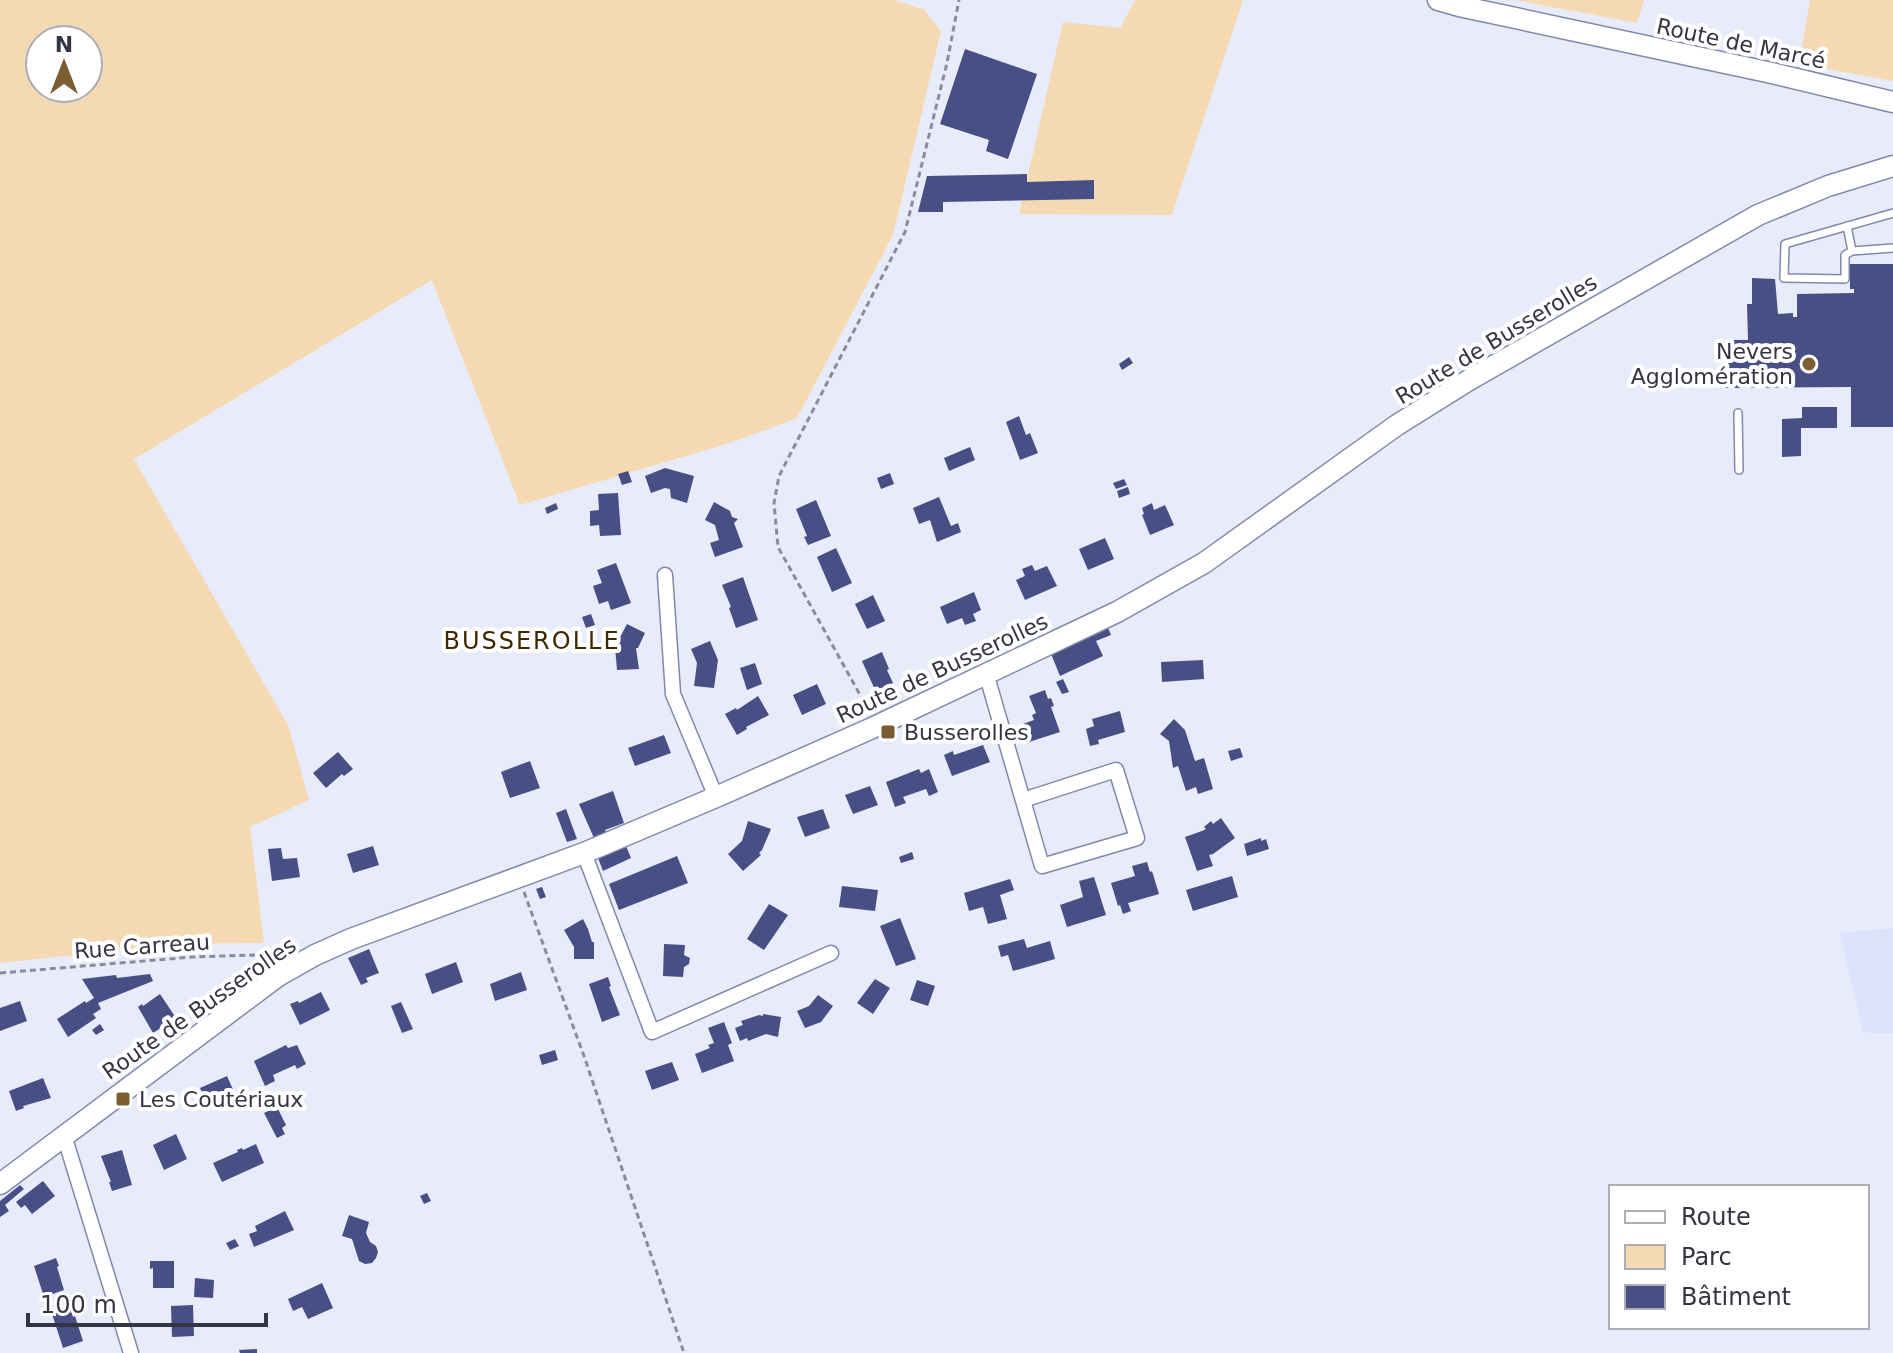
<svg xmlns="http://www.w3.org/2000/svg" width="1893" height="1353" font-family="'DejaVu Sans',sans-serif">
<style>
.built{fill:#dde2fc}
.green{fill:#f4d9b2;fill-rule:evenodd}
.building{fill:#474f84}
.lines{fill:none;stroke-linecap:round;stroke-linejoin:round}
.lane-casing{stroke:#8288a9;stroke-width:10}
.street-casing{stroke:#8288a9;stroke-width:17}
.secondary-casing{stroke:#8288a9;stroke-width:23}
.path{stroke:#898c9a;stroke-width:3;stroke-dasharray:6 4;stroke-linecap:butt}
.lane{stroke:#fff;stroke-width:7}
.street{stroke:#fff;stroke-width:14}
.secondary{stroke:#fff;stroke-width:20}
.poi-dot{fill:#7a5d31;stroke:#fff;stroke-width:3}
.labels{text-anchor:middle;stroke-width:8;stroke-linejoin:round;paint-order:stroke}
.street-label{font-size:22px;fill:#333543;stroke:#fff}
.poi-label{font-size:22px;fill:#333543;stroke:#fff;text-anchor:start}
.neighbourhood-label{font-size:24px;letter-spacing:2px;fill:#3d2802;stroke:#fff}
</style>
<rect width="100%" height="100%" fill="#e8ebfa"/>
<path class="built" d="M1893,928V1034L1863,1032L1840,933Z"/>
<path class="green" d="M0,0H893L923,9L941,31L893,235L797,418L733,442L520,505L432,280L134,459L288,725L309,800L250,827L264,943L181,944L0,963ZM40,40H88V88H40Z
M1135,0H1243L1172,215L1019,214L1063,22L1120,28Z
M1515,0H1644L1637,23Z
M1810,0H1893V81L1799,64Z"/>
<path class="building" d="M965,49L1037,74L1008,159L986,151L989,140L940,124Z
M1027,174V182L1094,180V199L943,202V212H918L927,176Z
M1850,264H1893V427H1851V387L1723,388L1728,340H1748L1747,304H1752V278L1775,279L1778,314L1793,313V317H1797V294L1854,293V289H1850Z
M1129,357L1133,363L1122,370L1119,364Z
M1802,407H1837V428H1801V456L1782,457V419L1802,418Z
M1019,416L1026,435L1030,433L1038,453L1020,460L1006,422Z
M970,447L975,460L949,471L944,458Z
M665,468L694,476L687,503L671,498L670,489L665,488L651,493L645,476Z
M628,471L632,482L622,485L618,474Z
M890,473L894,484L881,489L877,478Z
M1124,479L1127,485L1116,489L1113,483Z
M1128,487L1130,494L1119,498L1117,491Z
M618,493L621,535L600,536L599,525L590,526V511L599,510L598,494Z
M939,497L951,526L958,523L961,532L937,542L930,520L919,524L913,508Z
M816,500L831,536L808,545L804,537L807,536L796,509Z
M714,502L730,511L732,517L738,519L734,523L743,547L715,557L710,543L719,540L716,529L715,525L705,520Z
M556,503L558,509L547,514L545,508Z
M1152,503L1154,510L1165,505L1174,525L1150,535L1142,515L1144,514L1142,508Z
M1105,538L1114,559L1088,570L1079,549Z
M836,548L852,583L832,592L817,557Z
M616,563L631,603L611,610L608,601L599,604L593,586L602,583L597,570Z
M1032,565L1035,571L1047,566L1057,586L1025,600L1016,580L1025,576L1022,569Z
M743,577L758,620L736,628L729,608L731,607L722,585Z
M974,592L981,610L973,614L976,621L965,625L962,618L947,624L940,607Z
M873,595L885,621L867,629L855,604Z
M591,614L595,625L586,628L582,617Z
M627,624L645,633L638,648H636L639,669L617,670L615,647Z
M1108,628L1111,635L1096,641L1103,656L1060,676L1051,654Z
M710,641L718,660L714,688L694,686L697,663L691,649Z
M882,652L889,669L887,670L893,683L876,692L862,661Z
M1203,660L1204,679L1162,682L1161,662Z
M755,663L762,684L747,690L740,668Z
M1063,679L1069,692L1062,694L1056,682Z
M817,684L826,704L802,715L793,695Z
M1045,690L1048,699L1051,698L1054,706L1051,707L1060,732L1029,742L1023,724L1034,720L1032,715L1036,713L1029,696Z
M758,696L769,715L746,727L747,729L737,735L725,714L736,708L737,710Z
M1120,711L1125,732L1098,740L1099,744L1090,746L1086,729L1094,726L1092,719Z
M1174,719L1185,730L1195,761L1204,758L1213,789L1198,794L1196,787L1186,791L1178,766L1173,768L1169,741L1160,734Z
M664,735L671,753L635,766L628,748Z
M983,745L990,762L952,776L944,755L953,751L954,755Z
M1240,748L1243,757L1231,761L1228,751Z
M338,752L353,769L344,776L342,774L326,788L313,773Z
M530,761L540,788L510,798L501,772Z
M919,769L921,773L929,769L938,792L929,796L926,789L903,797L906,803L895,807L886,782Z
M870,786L878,805L853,814L845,795Z
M613,791L624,823L605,830L606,832L594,838L579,804Z
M566,809L577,839L567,842L556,813Z
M823,809L830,828L805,837L797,817Z
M1221,818L1235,838L1213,854L1209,855L1213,866L1197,871L1185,837L1202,831L1206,829L1204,827L1211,821L1213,824Z
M748,821L771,829L762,850L759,853L761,855L743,871L728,854L742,841Z
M1261,838V841L1266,839L1269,849L1247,856L1244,844Z
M373,846L379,865L353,873L347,854Z
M626,846L631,858L603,871L598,858Z
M281,848L283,859L297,858L300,877L272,881L268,849Z
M912,852L914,859L901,863L899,857Z
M677,856L688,883L619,910L609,884Z
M1147,862L1150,872L1152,871L1159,894L1128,903L1131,911L1123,914L1120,905L1118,906L1111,883L1135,876L1132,866Z
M1232,876L1238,897L1193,911L1186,890Z
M1094,877L1106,915L1067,927L1060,905L1083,897L1079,881Z
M1010,879L1014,890L1000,895L1007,919L988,924L983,907L969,911L964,893Z
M842,886L878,890L875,911L839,907Z
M542,887L546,897L540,899L536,889Z
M769,904L788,915L764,950L747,939Z
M900,918L916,959L896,966L880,926Z
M583,919L588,929L592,942H594V959H574V947L564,930Z
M1024,939L1027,948L1050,941L1055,959L1013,971L1008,955L1001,957L998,946Z
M664,944L685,945L684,955L690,958L689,964L684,967L683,977L663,976Z
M369,949L379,973L366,978L368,982L361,985L348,958Z
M456,962L463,982L432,994L425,974Z
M521,972L527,990L495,1001L490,984Z
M150,974L153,981L98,1003L101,1009L93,1014L96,1018L68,1037L57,1019L85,1001L86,1003L94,998L82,979L116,975L117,978Z
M608,977L611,986L609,987L620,1015L602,1022L589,984Z
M875,979L890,988L873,1014L857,1003Z
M917,980L935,986L928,1006L910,1000Z
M321,992L330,1010L300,1025L290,1004L298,1001L299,1003Z
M160,994L176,1018L153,1033L138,1007L142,1004L143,1006Z
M818,995L833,1006L821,1022L805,1028L797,1011L809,1006Z
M20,1001L27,1021L0,1031V1008Z
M401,1002L413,1029L402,1033L391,1006Z
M763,1014L781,1017L778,1037L766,1034L748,1041L747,1038L740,1041L735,1028L743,1025L741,1021L759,1015L763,1016Z
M724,1022L732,1043L728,1045L734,1061L702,1073L695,1054L710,1048L708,1045L714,1043L708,1028Z
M100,1024L104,1030L96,1035L92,1030Z
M286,1045L288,1048L297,1045L306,1064L297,1069L295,1065L273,1075L275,1081L265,1086L254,1061Z
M555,1050L558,1060L542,1065L539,1055Z
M672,1062L679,1080L652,1090L645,1071Z
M227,1076L235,1094L208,1106L200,1088Z
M43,1078L51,1098L23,1106L24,1108L16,1111L9,1091Z
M277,1107L286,1125L282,1128L285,1134L277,1138L264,1113Z
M176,1134L187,1159L164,1170L153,1145Z
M256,1144L264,1163L222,1182L213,1163L238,1152L237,1150L242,1148L243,1150Z
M122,1150L132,1185L112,1191L109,1182H111L101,1156Z
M43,1181L55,1196L32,1214L25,1205L21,1208L16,1202Z
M20,1185L24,1189L5,1205L9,1211L0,1217V1201Z
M427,1193L431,1201L424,1204L420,1196Z
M285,1211L294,1230L254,1247L249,1234L257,1231L255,1226Z
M349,1215L369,1222L366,1233L370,1242L376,1246L378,1252L376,1258L372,1263L365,1264L359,1261L352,1239L342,1236Z
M235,1239L239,1246L230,1250L226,1243Z
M56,1258L59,1266L57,1267L64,1290L44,1297L34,1266Z
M150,1261H174V1288H153V1268L150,1269Z
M195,1278L214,1280L213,1298L194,1297Z
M322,1283L333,1308L308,1319L302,1307L293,1311L288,1299Z
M193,1305L194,1336L172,1337L171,1306Z
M70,1308L73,1317L75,1316L83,1341L63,1348L52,1314Z
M257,1349V1353H240L239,1350Z"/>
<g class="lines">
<defs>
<path id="lane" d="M1893,213L1785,244L1784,278L1845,279V255L1852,251L1893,248
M1847,226L1852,251
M1738,413L1739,470"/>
<path id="street" d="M665,575L673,694L716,797
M986,673L1042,866L1137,838L1116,770L1023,800
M584,853L652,1032L831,953
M63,1136L67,1145L131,1353"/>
<path id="secondary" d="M1438,0L1459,6L1772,73L1893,102
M0,1184L278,976L315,955L351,939L584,853L716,797L870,729L1117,612L1204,563L1397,425L1469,380L1758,215L1828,186L1893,166"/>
</defs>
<use href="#lane" class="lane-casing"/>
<use href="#street" class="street-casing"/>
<use href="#secondary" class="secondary-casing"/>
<path class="path" d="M869,711L778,547L774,503L779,476L905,232L947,63L959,0
M524,892L584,1056L684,1353
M0,973L192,957L254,955L266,966"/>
<use href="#lane" class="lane"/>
<use href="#street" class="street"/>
<use href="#secondary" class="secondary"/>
</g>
<g class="poi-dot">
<circle cx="1809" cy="364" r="8"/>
<rect x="880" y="724" width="16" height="16" rx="4"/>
<rect x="115" y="1091" width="16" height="16" rx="4"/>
</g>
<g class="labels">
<g class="street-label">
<text transform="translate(1741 43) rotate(12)" y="8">Route de Marcé</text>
<text transform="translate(1496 339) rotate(-31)" y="8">Route de Busserolles</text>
<text transform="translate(942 668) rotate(-25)" y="8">Route de Busserolles</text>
<text transform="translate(142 946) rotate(-4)" y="8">Rue Carreau</text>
<text transform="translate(199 1008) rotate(-35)" y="8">Route de Busserolles</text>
</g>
<g class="poi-label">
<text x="1793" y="359" text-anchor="end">Nevers<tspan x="1793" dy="25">Agglomération</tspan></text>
<text x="904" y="740">Busserolles</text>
<text x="139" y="1107">Les Coutériaux</text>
</g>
<g class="neighbourhood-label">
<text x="532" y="649">BUSSEROLLE</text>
</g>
</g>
<rect x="1609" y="1185" width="260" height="144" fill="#ffffff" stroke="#adaeb4" stroke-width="2"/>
<rect x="1625" y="1211" width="40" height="12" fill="#ffffff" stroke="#adaeb4" stroke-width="2"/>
<text x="1681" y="1225" font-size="24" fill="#333543">Route</text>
<rect x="1625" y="1245" width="40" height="24" fill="#f4d9b2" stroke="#adaeb4" stroke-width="2"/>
<text x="1681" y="1265" font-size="24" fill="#333543">Parc</text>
<rect x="1625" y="1285" width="40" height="24" fill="#474f84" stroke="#adaeb4" stroke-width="2"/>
<text x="1681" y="1305" font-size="24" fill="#333543">Bâtiment</text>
<g transform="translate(64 64)"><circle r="38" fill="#ffffff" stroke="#adaeb4" stroke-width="2"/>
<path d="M0-6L14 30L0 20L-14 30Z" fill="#7a5d31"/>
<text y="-12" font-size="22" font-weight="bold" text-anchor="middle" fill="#333543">N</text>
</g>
<path d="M28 1313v12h238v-12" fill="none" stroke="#333543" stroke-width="4"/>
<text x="40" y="1313" font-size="24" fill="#333543" stroke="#ffffff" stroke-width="6" paint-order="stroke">100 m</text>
</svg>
